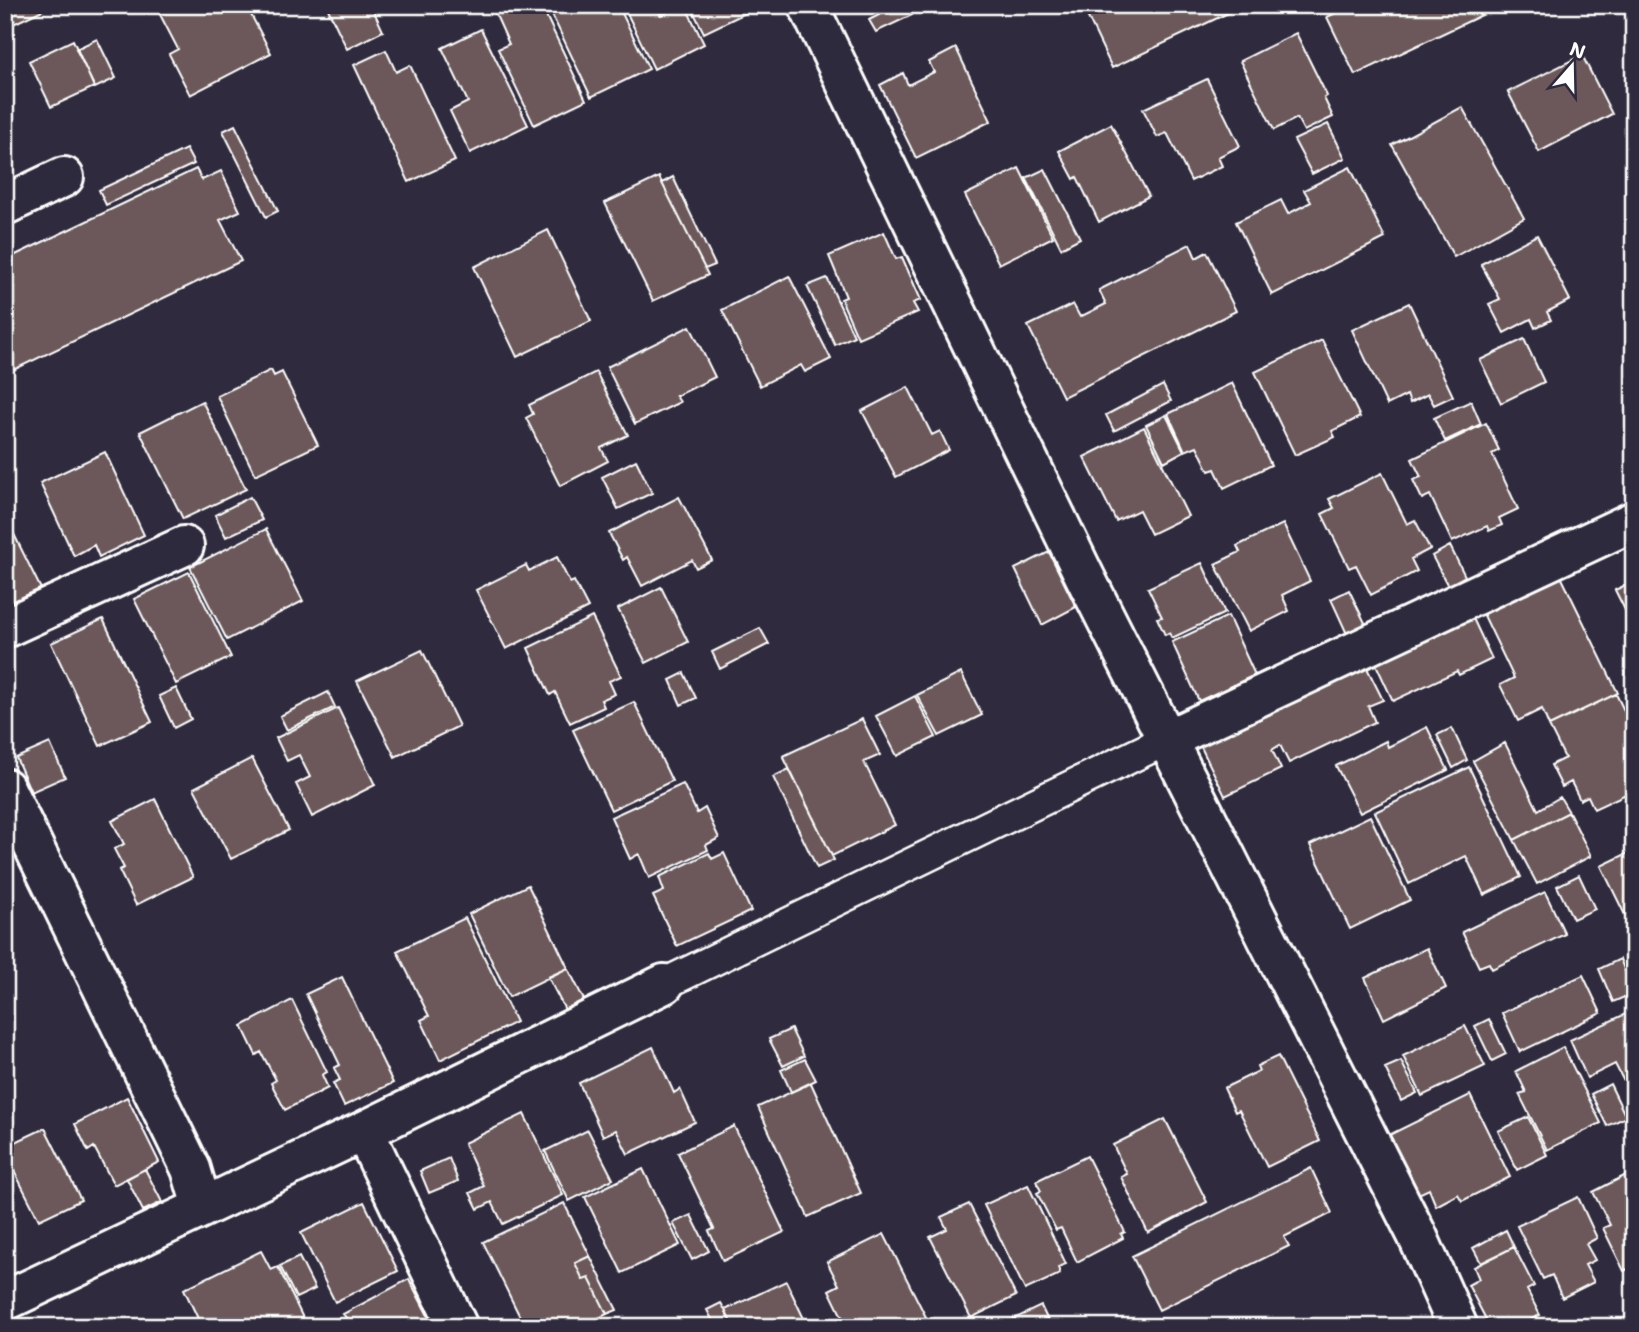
<svg xmlns="http://www.w3.org/2000/svg" width="1639" height="1332" font-family="'Shantell Sans',sans-serif">
<style>
.building{fill:#6c595a;stroke:#fff;stroke-width:2}
.lines{fill:none;stroke-linecap:round;stroke-linejoin:round}
.service-casing{stroke:#fff;stroke-width:35}
.minor-casing{stroke:#fff;stroke-width:44}
.service{stroke:#2f2a3d;stroke-width:30}
.minor{stroke:#2f2a3d;stroke-width:38}
</style>
<rect width="100%" height="100%" fill="#2f2a3d"/>
<filter id="ink" filterUnits="userSpaceOnUse"><feTurbulence type="fractalNoise" baseFrequency=".0143" numOctaves="2"/><feDisplacementMap in="SourceGraphic" scale="14" xChannelSelector="R" yChannelSelector="G"/><feConvolveMatrix kernelMatrix="1 2 1 2 8 2 1 2 1" color-interpolation-filters="sRGB"/></filter>
<g filter="url(#ink)">
<path class="building" d="M5,5H53L5,28Z
M155,5H246L271,53L190,95L169,54L178,49Z
M337,5H371L383,31L347,49L328,9Z
M513,5H541L586,100L534,125L498,49L509,44L495,13Z
M571,5H618L649,69L591,97L552,15Z
M623,5H656L661,15L685,5L704,44L654,69Z
M690,5H762L704,33Z
M862,5H877L864,11Z
M898,5H907L912,15L876,32L869,20Z
M1082,5H1245L1112,68Z
M1353,5H1503L1355,75L1327,17Z
M481,29L528,125L470,153L450,111L468,102L442,48Z
M1296,33L1327,96L1324,98L1333,117L1304,131L1297,118L1274,130L1240,61Z
M97,39L116,78L95,88L76,49Z
M73,40L94,87L51,107L29,61Z
M956,48L991,121L916,158L880,85L903,73L908,85L934,72L929,62Z
M386,50L396,72L410,65L455,161L409,182L354,65Z
M1582,55L1612,114L1539,152L1508,92Z
M1207,79L1240,146L1218,157L1222,166L1191,181L1167,133L1157,137L1143,109Z
M1462,107L1524,218L1454,257L1392,145Z
M1111,124L1149,196L1099,222L1077,177L1074,179L1059,151Z
M1328,124L1345,158L1312,174L1294,140Z
M235,125L278,211L266,217L223,131Z
M186,149L194,164L106,205L99,190Z
M1350,167L1385,238L1272,295L1236,222L1281,200L1288,214L1311,202L1304,190Z
M1019,168L1053,237L999,264L965,195Z
M196,169L202,180L221,171L240,211L220,220L241,261L5,374V260Z
M1045,169L1080,238L1061,248L1026,178Z
M659,177L708,275L653,301L605,203Z
M673,177L715,265L705,269L662,183Z
M548,230L591,321L517,357L474,267Z
M884,232L896,259L902,257L921,300L913,303L918,312L858,338L841,299L846,297L829,256Z
M1537,235L1570,300L1547,312L1551,320L1535,328L1531,319L1504,333L1489,304L1500,299L1481,264Z
M1190,244L1196,258L1207,252L1236,311L1063,397L1028,326L1073,304L1080,317L1106,304L1099,290Z
M789,276L831,359L805,372L801,365L760,386L722,310Z
M827,278L854,336L835,345L807,286Z
M1409,303L1453,396L1434,405L1428,394L1410,403L1407,395L1387,405L1352,330Z
M690,326L715,377L676,396L680,402L635,424L607,367Z
M1524,339L1544,382L1501,403L1480,360Z
M1322,340L1360,417L1332,431L1335,437L1295,455L1255,372Z
M271,370L274,376L282,372L318,445L255,475L217,396Z
M596,372L628,435L601,448L608,461L560,486L526,418L533,414L529,405Z
M1232,383L1271,465L1224,488L1215,469L1209,471L1197,446L1185,451L1168,414Z
M1163,385L1171,401L1114,431L1106,415Z
M908,387L932,435L940,431L949,450L896,477L862,411Z
M202,401L246,489L183,519L140,432Z
M1471,401L1481,424L1445,441L1434,418Z
M1166,415L1184,451L1164,462L1146,425Z
M1486,423L1499,450L1492,454L1518,509L1499,518L1502,525L1489,531L1487,526L1452,542L1430,495L1422,499L1413,480L1421,477L1412,459Z
M1144,427L1188,516L1151,534L1139,510L1116,521L1084,457Z
M105,452L144,535L99,557L94,545L74,556L40,483Z
M636,460L652,493L618,509L602,477Z
M1382,473L1407,524L1415,520L1430,549L1411,559L1417,571L1371,595L1356,565L1349,568L1322,514L1334,508L1329,499Z
M250,497L262,520L226,537L215,515Z
M679,497L712,560L696,568L692,560L642,586L627,557L623,560L609,533Z
M5,516L41,589L5,606Z
M1283,524L1310,581L1282,595L1289,611L1249,631L1215,564L1240,552L1237,546Z
M266,529L303,601L227,640L190,567Z
M1450,546L1465,576L1448,586L1432,556Z
M1049,552L1076,607L1042,625L1015,569Z
M557,557L570,583L574,581L588,608L506,649L476,590L526,565L529,571Z
M1202,563L1225,613L1172,638L1169,633L1165,635L1157,618L1162,617L1148,588Z
M1557,568L1618,693L1549,726L1542,709L1518,721L1500,685L1514,678L1479,605Z
M189,572L231,657L176,684L134,599Z
M1634,581V628L1615,590Z
M661,587L688,642L646,663L618,609Z
M1349,590L1366,625L1347,634L1331,599Z
M1470,612L1492,659L1459,675L1457,671L1393,701L1373,658Z
M1228,616L1255,675L1199,701L1172,642Z
M592,617L621,676L609,681L615,694L601,700L604,707L570,723L555,692L550,695L528,648Z
M103,619L152,722L100,746L51,643Z
M760,628L769,644L720,669L712,652Z
M422,650L459,726L395,757L357,681Z
M1364,662L1383,700L1368,706L1375,722L1289,763L1280,745L1272,750L1281,769L1225,796L1199,743Z
M684,673L696,698L681,705L670,680Z
M961,673L982,715L939,736L917,695Z
M176,688L191,719L174,728L159,696Z
M328,692L335,707L287,730L280,716Z
M1616,694L1634,731V802L1628,793L1594,809L1588,796L1580,800L1571,782L1562,787L1551,765L1565,758L1549,726Z
M915,696L936,737L897,756L876,716Z
M634,702L672,781L611,810L573,730Z
M338,708L375,785L312,817L296,784L310,777L299,755L287,761L276,738Z
M862,719L880,755L864,762L895,825L832,856L783,756Z
M1427,727L1448,770L1360,813L1336,766L1386,741L1388,747Z
M1452,728L1467,760L1453,768L1437,735Z
M50,743L65,777L31,792L16,758Z
M1505,743L1538,810L1560,797L1569,812L1514,840L1473,761Z
M252,758L289,830L231,859L194,788Z
M1469,767L1521,877L1484,895L1466,856L1409,884L1375,812Z
M789,769L834,860L817,868L773,777Z
M683,784L697,813L705,808L719,838L706,845L708,850L649,878L639,854L630,859L611,817Z
M155,799L193,877L136,905L119,870L124,868L114,849L124,844L112,821Z
M1634,802V825L1625,807Z
M1569,812L1591,856L1537,884L1514,840Z
M1370,816L1410,900L1350,929L1310,845Z
M1634,850V911L1625,915L1601,866Z
M709,853L712,859L724,853L751,911L677,946L653,896L664,891L659,877Z
M1579,875L1595,909L1573,919L1557,886Z
M528,885L568,968L509,997L469,914Z
M1545,892L1565,934L1492,969L1489,963L1479,967L1462,932Z
M465,918L516,1022L440,1060L421,1020L429,1016L397,951Z
M1427,948L1446,988L1384,1019L1365,978Z
M1634,957V974L1627,960Z
M1620,959L1634,993L1613,1002L1599,969Z
M568,968L584,1000L565,1010L548,977Z
M1583,975L1601,1013L1520,1052L1502,1013Z
M342,977L393,1083L344,1106L333,1083L340,1080L334,1068L340,1065L306,994Z
M292,1000L327,1072L322,1075L328,1088L285,1110L271,1083L276,1080L261,1052L256,1055L242,1026Z
M1634,1010V1101L1615,1064L1587,1078L1570,1040Z
M1489,1019L1506,1054L1492,1061L1475,1026Z
M1465,1026L1485,1066L1422,1096L1403,1056Z
M791,1029L804,1056L783,1066L769,1039Z
M653,1047L674,1093L680,1089L695,1122L628,1154L616,1130L603,1136L579,1083Z
M1563,1047L1601,1123L1547,1150L1519,1094L1526,1092L1516,1071Z
M1278,1056L1320,1141L1267,1167L1239,1110L1235,1112L1224,1088L1259,1071L1257,1066Z
M805,1059L816,1080L791,1092L781,1070Z
M1401,1061L1417,1093L1401,1101L1385,1068Z
M811,1083L861,1193L808,1217L758,1107Z
M1610,1084L1626,1117L1607,1126L1591,1094Z
M1470,1095L1510,1177L1462,1201L1458,1194L1436,1206L1429,1189L1408,1199L1385,1137Z
M127,1097L159,1162L114,1185L94,1147L88,1151L75,1124Z
M524,1114L563,1195L503,1224L492,1202L478,1209L470,1193L484,1186L464,1143Z
M1528,1117L1547,1155L1517,1170L1498,1131Z
M1165,1119L1207,1202L1148,1233L1121,1177L1127,1174L1113,1145Z
M734,1126L784,1232L723,1261L709,1231L714,1229L678,1153Z
M45,1128L81,1200L39,1220L5,1153V1147Z
M588,1130L613,1179L569,1201L545,1151Z
M1087,1156L1125,1232L1121,1234L1123,1238L1077,1262L1061,1228L1056,1230L1037,1193L1041,1191L1036,1181Z
M449,1158L458,1181L429,1193L420,1171Z
M1311,1168L1332,1213L1284,1237L1289,1246L1159,1310L1132,1256Z
M145,1169L162,1202L143,1211L127,1179Z
M643,1169L680,1245L622,1273L585,1197Z
M1634,1171V1266L1624,1271L1603,1228L1610,1225L1593,1192Z
M1028,1185L1066,1264L1058,1267L1060,1274L1025,1290L984,1205Z
M1578,1197L1597,1238L1586,1244L1595,1260L1585,1265L1594,1282L1562,1298L1552,1275L1543,1279L1517,1226Z
M364,1202L398,1271L335,1302L301,1233Z
M564,1203L590,1256L575,1263L583,1280L589,1278L607,1314L580,1327H525L483,1242Z
M969,1204L1016,1296L971,1318L930,1237L947,1229L941,1217Z
M691,1215L709,1251L692,1260L673,1223Z
M1506,1230L1514,1247L1481,1263L1473,1248Z
M884,1234L931,1327H847L829,1290L839,1285L827,1262Z
M1514,1247L1534,1286L1527,1290L1540,1315L1517,1327H1490L1468,1285L1479,1279L1474,1267Z
M261,1251L271,1270L278,1267L304,1320L289,1327H202L184,1289Z
M590,1256L617,1310L607,1314L589,1278L583,1280L575,1263Z
M299,1257L315,1289L296,1298L280,1266Z
M409,1279L434,1327H333L347,1319L343,1314Z
M786,1281L808,1327H733L725,1310Z
M721,1303L725,1310L733,1327H716L707,1310Z
M1041,1306L1051,1327H997Z
M1413,1322L1423,1325L1424,1327H1403Z"/>
<g class="lines">
<defs>
<path id="service" d="M664,984L1166,740"/>
<path id="minor" d="M808,5L1085,577L1417,1235L1458,1327
M5,205L64,177
M5,628L184,546
M1166,740L1634,521
M5,788L191,1169L202,1207
M364,1131L458,1327
M5,1301L364,1131L664,984"/>
</defs>
<use href="#service" class="service-casing"/>
<use href="#minor" class="minor-casing"/>
<use href="#service" class="service"/>
<use href="#minor" class="minor"/>
</g>
</g>
<rect width="1639" height="1332" fill="none" stroke="#2f2a3d" stroke-width="28"/>
<rect x="14" y="14" width="1611" height="1304" fill="none" stroke="#fff" stroke-width="2.5" filter="url(#ink)"/>
<g transform="translate(1572 66) rotate(20)" stroke="#2f2a3d" stroke-width="5" paint-order="stroke">
<path d="M0-5L12 26L0 18L-12 26Z" fill="#ffffff"/>
<text y="-10" font-size="19" font-weight="bold" text-anchor="middle" fill="#ffffff">N</text>
</g>
</svg>
